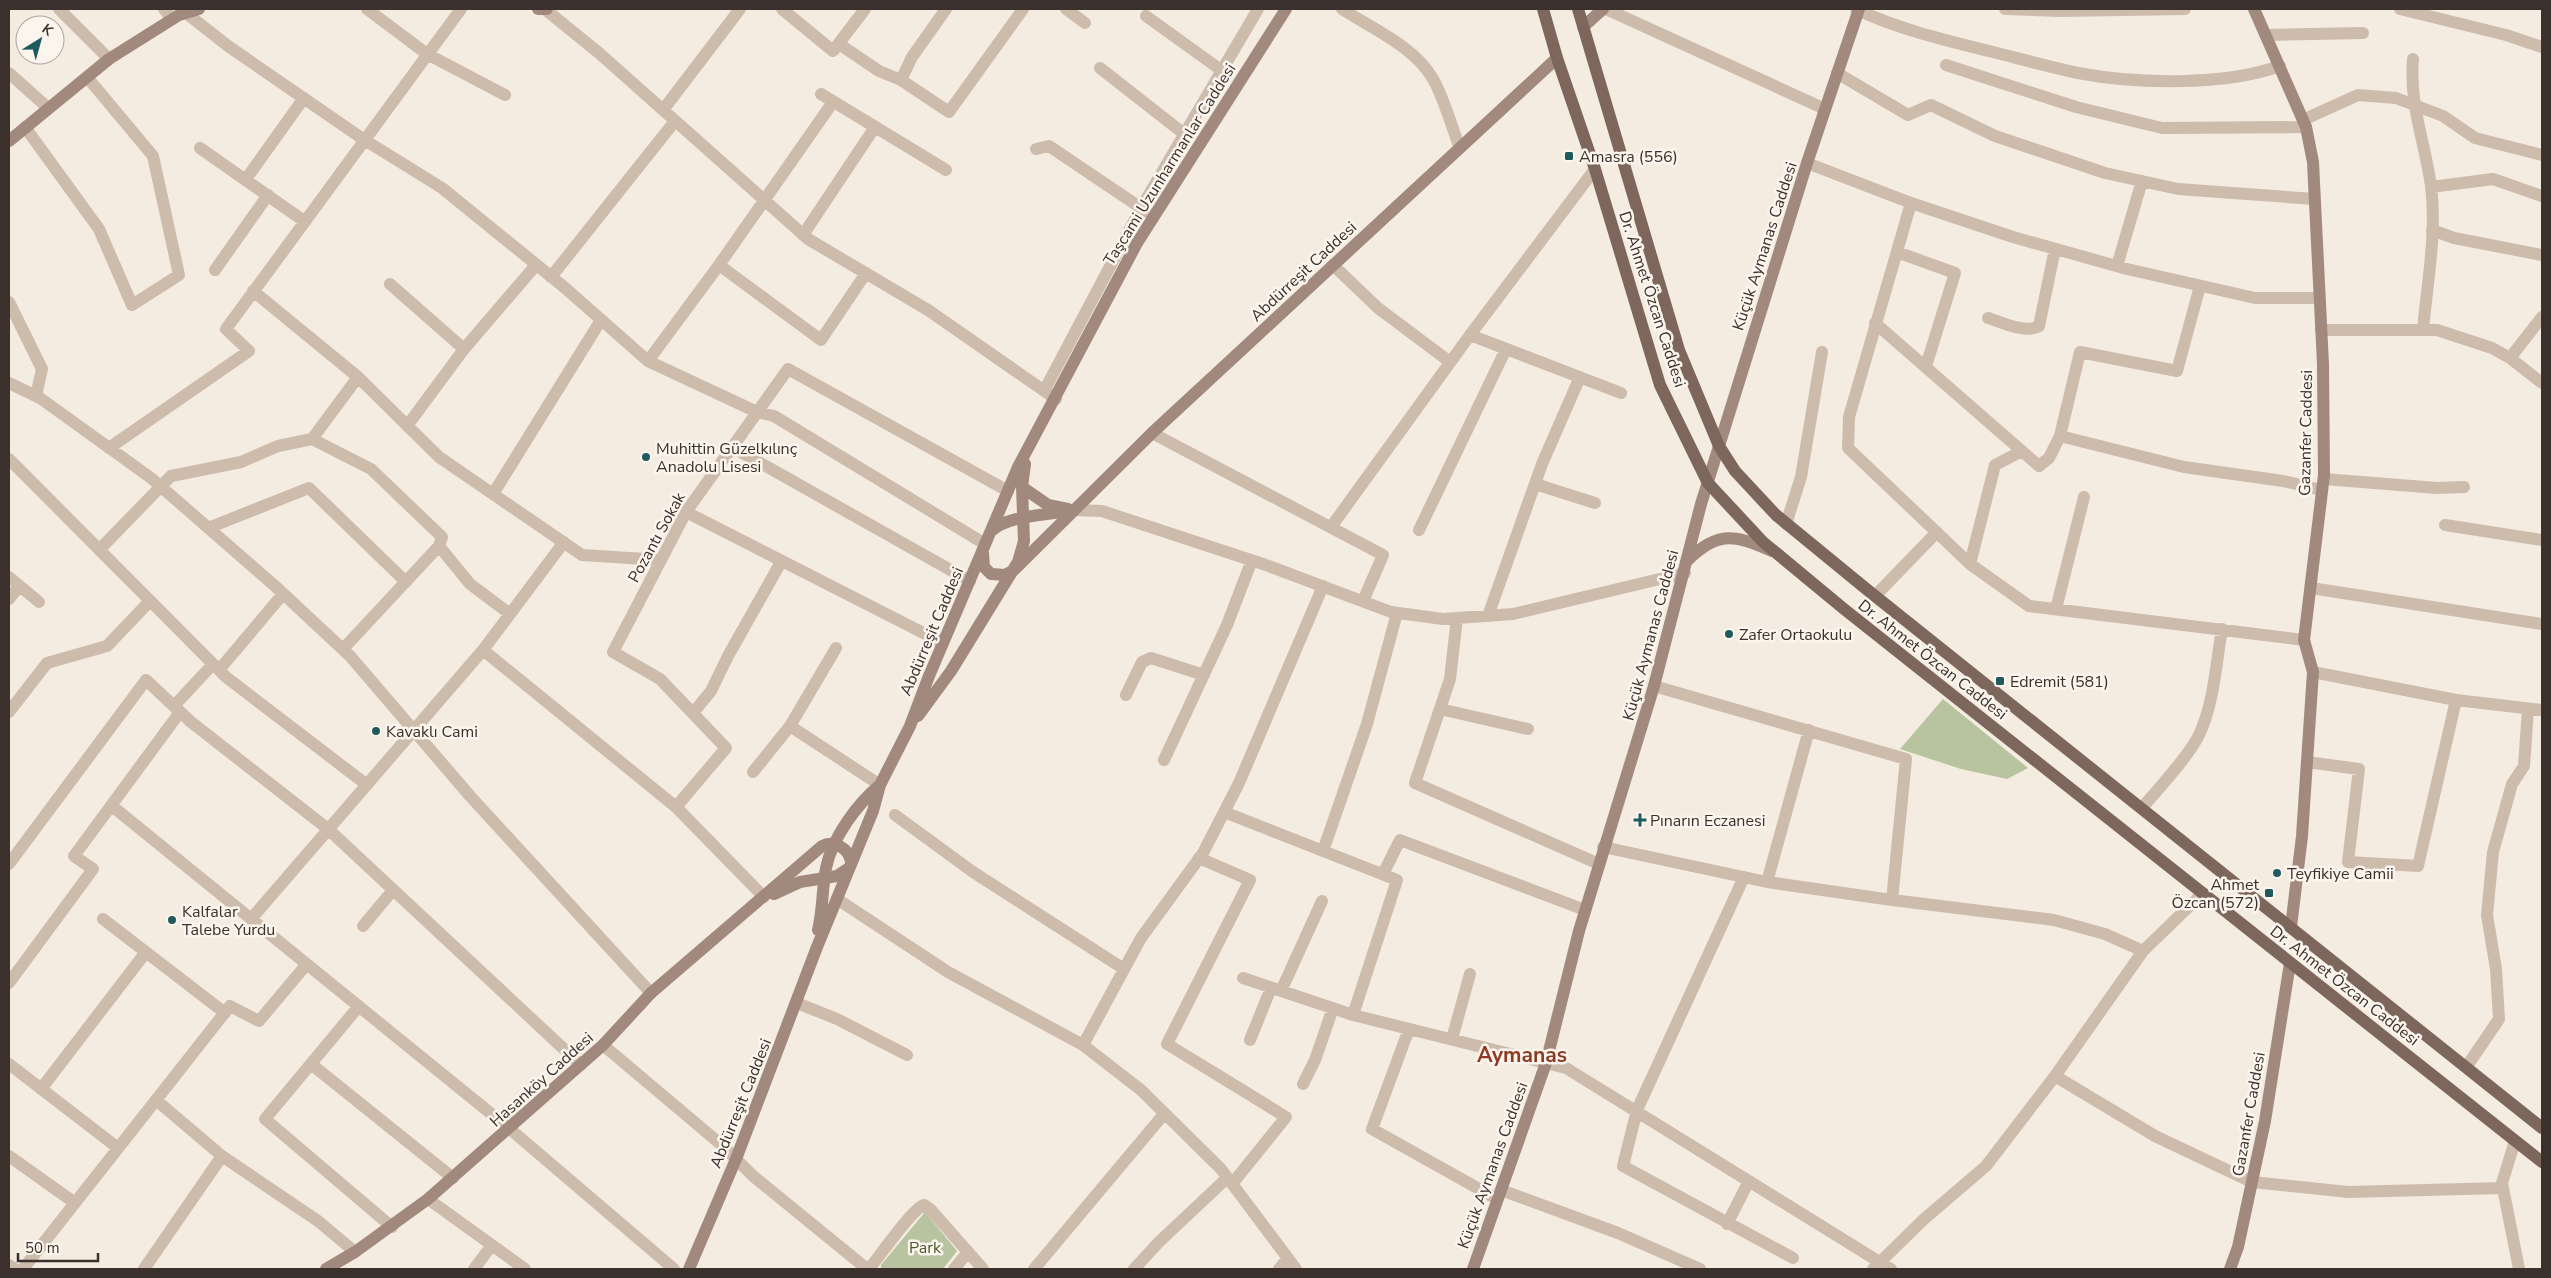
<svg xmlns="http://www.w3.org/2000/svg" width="2551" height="1278" font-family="'Nunito Sans',sans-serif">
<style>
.green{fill:#b8c4a0}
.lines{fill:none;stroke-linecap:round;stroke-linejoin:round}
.street{stroke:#cdbbac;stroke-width:12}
.secondary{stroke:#a18a7d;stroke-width:12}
.primary{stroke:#7d675c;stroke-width:12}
.poi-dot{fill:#1f5a5e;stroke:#fbf5ee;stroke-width:2}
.labels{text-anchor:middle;stroke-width:5;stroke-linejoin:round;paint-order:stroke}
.poi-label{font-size:16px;fill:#3b302b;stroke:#fbf5ee;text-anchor:start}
.street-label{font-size:16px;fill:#3b302b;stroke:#fbf5ee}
.park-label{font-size:16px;fill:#4a5a2e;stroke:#fbf5ee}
.district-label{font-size:21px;font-weight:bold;fill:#8c3b22;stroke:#fbf5ee}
</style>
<rect width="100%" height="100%" fill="#f4ebe1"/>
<path class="green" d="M1943,699L2028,768L2007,779L1961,769L1900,749Z
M925,1212L957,1251L943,1269H881V1265Z"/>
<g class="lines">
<path class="street" d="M59,9L109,59
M164,9L172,19
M367,9L427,54L505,95
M782,9L833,51L865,9
M1066,9L1085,23
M1342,9C1373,29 1415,47 1433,79C1445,100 1451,126 1460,148
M1606,9L1825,109
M1856,9C1897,29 1948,41 1993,52C2021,59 2049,67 2078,73C2136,84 2224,86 2280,66
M2005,9L2060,11L2185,9
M2400,9L2506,35L2542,47
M546,10L599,53L808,239L928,310L1056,399
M186,13L228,46L363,139L442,188L564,287L648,361L757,412L774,416L985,544
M1146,16L1221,70
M2266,35L2363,33
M839,44L879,71L901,80L949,112L1023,9
M2413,59C2409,105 2425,142 2431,186C2437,233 2427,284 2423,330
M1946,65L2076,107L2162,128L2306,127
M1100,68L1183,133
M9,73L48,108
M1837,73L1908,115L1931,105L1995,136L2105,173L2178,189L2314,199
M901,80L912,57L946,9
M821,94L946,170
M663,110L740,9
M2305,119L2358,95L2396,98L2443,116L2475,138L2542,155
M25,127L99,229L132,305L179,275L153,156L87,77
M200,148L304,221
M1036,149L1049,146L1147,212
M1807,163L1911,203L2013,237L2127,269L2255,298H2319
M246,179L304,98
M2431,187L2493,179L2542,196
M1911,203L1849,417L1848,448L1970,564L2029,606L2304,640
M2432,230L2454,238L2542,255
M803,235L875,127
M1897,252L1955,273L1926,366
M719,265L821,340L866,273
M1333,265L1378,308L1450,362
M2117,266L2142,181
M215,270L268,195
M551,277L675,121
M390,284L464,349
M253,291L358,377L439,457L582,555L661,560
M9,302L42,369L36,396
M1988,318C2002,322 2025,334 2039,326L2055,249
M1875,323L2039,466L2049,458L2060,436L2184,467L2283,481L2322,490
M2321,330H2437L2492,348L2510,358L2542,383
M1470,335L1621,393
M2510,358L2542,317
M648,361L719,265L833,102
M9,383L40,398L151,478L275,586L350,656L470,796L651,993
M1044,391L1141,208L1258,9
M407,426L464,349L536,265
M1152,433L1383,555L1363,601
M2060,436L2080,352L2177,371L2200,286
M312,439L358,377
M732,447L970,581
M109,448L249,351L226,329L461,9
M9,459L226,677L367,785
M2324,479L2437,488L2464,487
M1535,484L1595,503
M493,494L601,320
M1073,510L1102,511L1266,565L1391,612L1443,619L1513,614L1685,573
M686,512L943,643
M1786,524L1801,477L1822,352
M2445,525L2542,540
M1331,527L1470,335L1595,169
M208,528L309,488L406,582
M1419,530L1506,349
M99,550L171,476L241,462L278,446L312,439L371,469L442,537L439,546
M1970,564L1995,465L2022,451
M9,577L39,602
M2311,588L2542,624
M1875,596L1937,532
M9,599L19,586
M2056,609L2084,497
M1488,616L1542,464L1580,377
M1457,618L1450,679L1415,783L1599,864
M343,649L439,546L470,584L510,614
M483,650L676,807L764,897
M219,670L283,594
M2313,672L2456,700L2542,710
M1654,686L1906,759L1892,900
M1126,695L1142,662L1151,658L1204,675
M174,706L213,664
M1440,709L1528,729
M9,712L47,663L107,646L150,601
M693,713L711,691L728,656L781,562
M790,726L880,785
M1164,760L1227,625L1252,560
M2307,762L2359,769L2348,862L2418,866L2456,700
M753,772L790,726L836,648
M112,806L510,1129L674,1269
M676,807L726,748L660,679L613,652L686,512L788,369L1008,491
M2142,808C2158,789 2189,756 2199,735C2214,703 2216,664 2222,629
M1224,812L1397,880L1353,1015
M895,815L973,872L1124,969
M1603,847L1767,882L1892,900L2054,920L2105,934L2143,951
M1323,851L1367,724L1397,613
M1199,858L1250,880L1167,1044L1286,1117L1232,1184
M9,864L146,680L191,722L328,829L581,1065
M1383,874L1400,840L1585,910
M1744,877L1637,1110L1623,1166L1793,1258
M1767,882L1809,730
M837,899L948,972L1083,1045L1141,1090L1221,1169L1296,1269
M103,919L225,1013
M251,919L483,650L564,542
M363,926L393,890
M1243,978L1353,1015L1566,1068L1891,1269
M9,983L93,869L74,856L180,712
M1281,991L1322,901
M797,1003L837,1019L907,1055
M359,1006L265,1119L392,1227
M1409,1029L1372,1129L1497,1199
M1452,1039L1470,974
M1250,1040L1271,988
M603,1045L724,1147L753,1176L867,1269
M1083,1045L1141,938L1203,853L1239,783L1323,586
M9,1064L118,1148
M311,1064L453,1178
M2467,1066L2499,1019L2496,969L2487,915L2493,852L2512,784L2524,766L2528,709
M2055,1076L2155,1136L2252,1182L2348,1192L2503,1188
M1303,1084L1315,1060L1333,1008
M41,1089L146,952
M156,1100L222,1156L318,1221L355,1252
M2515,1141L2502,1183L2519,1269
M9,1156L75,1203
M1501,1190L1618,1233L1700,1269
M428,1199L525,1269
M1727,1224L1749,1181
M9,1265L15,1269
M23,1269L230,1006L259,1021L306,965
M144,1269L222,1156
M474,1269L492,1245
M869,1269C879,1257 912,1209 924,1205L931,1210L983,1269
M954,1269L968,1252
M1034,1269L1164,1114
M1134,1269L1159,1242L1227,1178
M1279,1269L1288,1258
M1873,1269L1923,1220L1986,1166L2055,1076L2143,951L2203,893"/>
<path class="secondary" d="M538,9H547
M2254,9L2306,127L2313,162L2323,364L2324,475L2304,640L2313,672L2302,836L2291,927
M1583,27L1603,9
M9,141L109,59L179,15L199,9
M1022,487L1048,505L1068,509
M991,531C1010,514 1048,516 1073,510
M983,553L984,567L991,574L1005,575L1014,570L1152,433L1557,58
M1688,560C1718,530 1736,535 1772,551
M918,716L951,671L1018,562L1024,541L1022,487L1025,464
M774,894L800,882L837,876L849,868
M818,930C823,909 822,889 826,868C832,838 857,804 880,785
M326,1269L355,1252L428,1199L603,1045L651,993L822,846C834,840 849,848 851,862
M689,1269L736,1159L817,947L873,811L880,785L910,726L929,676L1018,467L1137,243L1286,9
M1473,1269L1546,1063L1579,931L1654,686L1701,504L1807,163L1859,9
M2230,1269L2238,1247L2265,1121L2290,963"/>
<path class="primary" d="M1543,9L1557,58L1595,169L1660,385L1708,483L1763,542L1844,609L2542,1162
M1578,9L1679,350L1719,446L1735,471L1776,515L1870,592L2542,1128"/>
</g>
<g class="poi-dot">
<rect x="1564" y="151" width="10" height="10" rx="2.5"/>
<circle cx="646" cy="457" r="5"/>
<circle cx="1729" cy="634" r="5"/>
<rect x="1995" y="676" width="10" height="10" rx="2.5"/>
<circle cx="376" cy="731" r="5"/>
<path d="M1637.5 812.5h5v5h5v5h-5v5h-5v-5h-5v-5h5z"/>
<circle cx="2277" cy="873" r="5"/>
<rect x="2264" y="888" width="10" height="10" rx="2.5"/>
<circle cx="172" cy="920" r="5"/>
</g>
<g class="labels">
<g class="poi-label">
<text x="1579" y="162">Amasra (556)</text>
<text x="656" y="454">Muhittin Güzelkılınç<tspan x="656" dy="18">Anadolu Lisesi</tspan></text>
<text x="1739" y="640">Zafer Ortaokulu</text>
<text x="2010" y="687">Edremit (581)</text>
<text x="386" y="737">Kavaklı Cami</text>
<text x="1650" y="826">Pınarın Eczanesi</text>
<text x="2287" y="879">Teyfikiye Camii</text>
<text x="2259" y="890" text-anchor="end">Ahmet<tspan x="2259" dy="18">Özcan (572)</tspan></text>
<text x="182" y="917">Kalfalar<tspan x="182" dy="18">Talebe Yurdu</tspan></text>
</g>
<g class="street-label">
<text transform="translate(1169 164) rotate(-58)" y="6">Taşcami Uzunharmanlar Caddesi</text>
<text transform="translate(1764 246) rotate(-72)" y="6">Küçük Aymanas Caddesi</text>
<text transform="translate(1303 271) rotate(-43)" y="6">Abdürreşit Caddesi</text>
<text transform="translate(1653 299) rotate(72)" y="6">Dr. Ahmet Özcan Caddesi</text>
<text transform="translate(2305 433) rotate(-89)" y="6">Gazanfer Caddesi</text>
<text transform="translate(656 537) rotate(-61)" y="6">Pozantı Sokak</text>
<text transform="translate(931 631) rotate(-67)" y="6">Abdürreşit Caddesi</text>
<text transform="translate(1650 635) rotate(-75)" y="6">Küçük Aymanas Caddesi</text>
<text transform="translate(1933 659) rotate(38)" y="6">Dr. Ahmet Özcan Caddesi</text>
<text transform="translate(2345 985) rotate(38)" y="6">Dr. Ahmet Özcan Caddesi</text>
<text transform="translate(541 1079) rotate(-42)" y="6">Hasanköy Caddesi</text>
<text transform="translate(740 1103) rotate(-68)" y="6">Abdürreşit Caddesi</text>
<text transform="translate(2248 1114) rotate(-80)" y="6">Gazanfer Caddesi</text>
<text transform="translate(1492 1165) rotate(-70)" y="6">Küçük Aymanas Caddesi</text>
</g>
<g class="park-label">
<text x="925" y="1253">Park</text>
</g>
<g class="district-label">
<text x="1522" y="1062">Aymanas</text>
</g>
</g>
<rect width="2551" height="1278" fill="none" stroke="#3b302b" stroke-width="20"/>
<g transform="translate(40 40) rotate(37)"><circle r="24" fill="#fbf5ee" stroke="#aea6a0"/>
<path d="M0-4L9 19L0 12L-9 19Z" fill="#1f5a5e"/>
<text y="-8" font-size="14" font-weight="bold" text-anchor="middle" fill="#3b302b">K</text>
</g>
<path d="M18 1253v8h80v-8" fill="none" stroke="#3b302b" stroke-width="2.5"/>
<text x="25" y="1253" font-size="15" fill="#3b302b" stroke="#fbf5ee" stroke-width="4" paint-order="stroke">50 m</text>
</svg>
